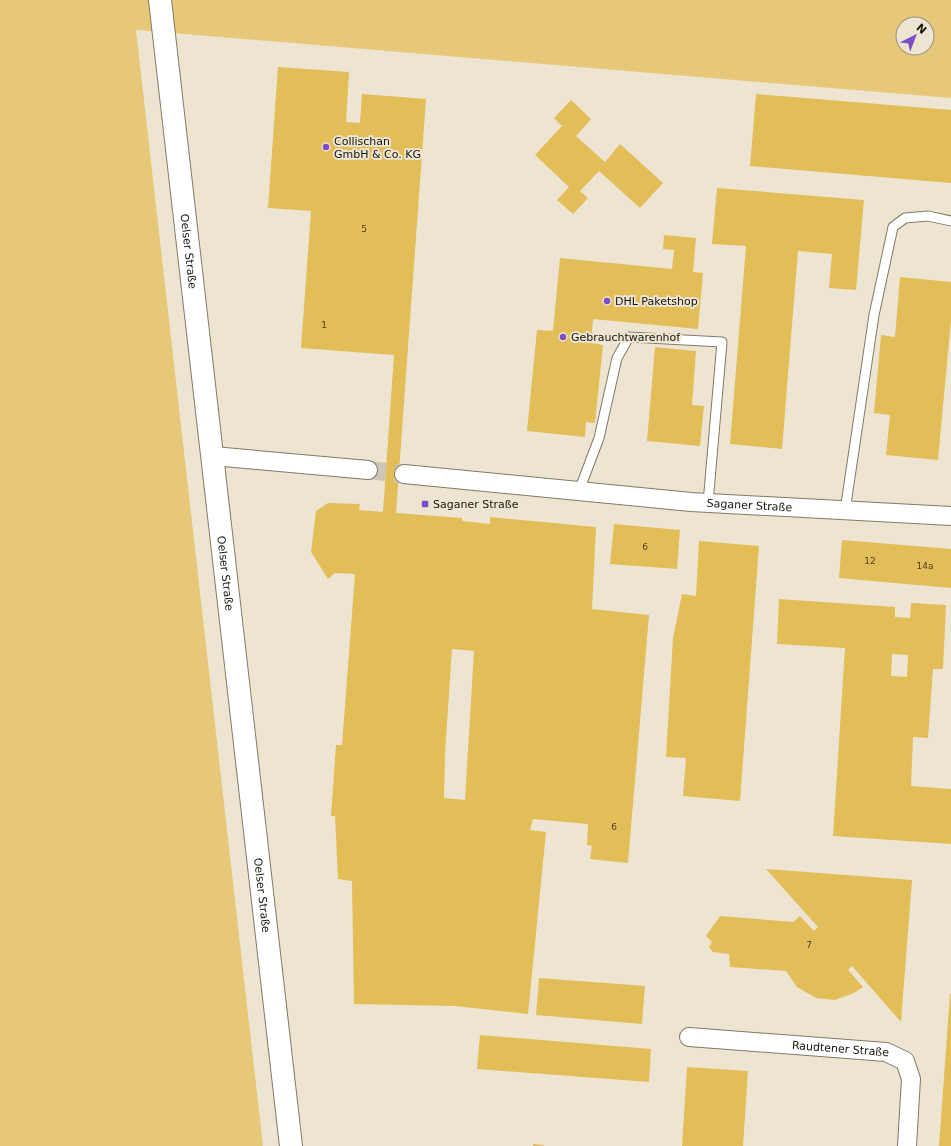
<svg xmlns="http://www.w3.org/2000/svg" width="951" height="1146" font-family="'DejaVu Sans',sans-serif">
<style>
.green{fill:#e7c879;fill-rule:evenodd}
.building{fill:#e3bd57;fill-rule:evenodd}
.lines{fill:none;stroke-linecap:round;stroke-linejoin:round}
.minor-tunnel{stroke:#cdc6b4;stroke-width:18;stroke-dasharray:18 9;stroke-linecap:butt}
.service-casing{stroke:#807967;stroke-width:11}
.minor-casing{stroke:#807967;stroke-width:20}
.secondary-casing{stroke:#807967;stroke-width:24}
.service{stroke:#fff;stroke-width:9}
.minor{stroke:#fff;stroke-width:18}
.secondary{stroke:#fff;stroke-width:22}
.poi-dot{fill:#7e4ec6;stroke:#ede5d1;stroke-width:1.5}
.labels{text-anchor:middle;stroke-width:4;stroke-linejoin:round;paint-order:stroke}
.number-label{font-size:9px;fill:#4b3f20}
.poi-label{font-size:11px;fill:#18150e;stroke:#ede5d1;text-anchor:start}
.street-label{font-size:11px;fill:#18150e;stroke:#ede5d1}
</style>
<rect width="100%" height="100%" fill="#ede5d1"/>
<path class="green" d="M0,0H951V98L136,30L263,1146H0ZM903,24H927V48H903Z"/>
<path class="building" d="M278,67L349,72L346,122L360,123L362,94L426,99L396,513L462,518V521L490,524V517L596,527L592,609L649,615L628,863L590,859L592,846L587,845L588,824L533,819L530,830L546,832L528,1014L455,1006L354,1004L352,881L338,879L335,816H331L336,745H342L355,574L335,573L328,579L311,552L316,511L328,503L360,504L359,510L383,512L394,355L301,348L311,211L268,208ZM452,649L474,651L465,800L444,798L445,753Z
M756,94L951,110V183L750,166Z
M571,100L591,119L576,136L605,162L620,144L663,183L640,208L599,171L580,191L588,198L573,214L557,200L569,187L535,155L562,126L554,118Z
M717,188L864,200L856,290L829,288L832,254L798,251L782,449L730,444L746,246L712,244Z
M664,235L696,238L693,272L703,273L698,329L593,319L591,343L603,345L595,423L586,422L585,437L527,431L537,330L553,331L560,258L672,269L674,250L663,249Z
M900,277L951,282V320L938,460L886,455L890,415L874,413L881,335L895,337Z
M655,347L696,351L692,405L704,406L700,446L647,441Z
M614,524L680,530L677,569L610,564Z
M842,540L951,549V588L839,578Z
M699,541L759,546L740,801L683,796L686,758L666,757L673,638L682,594L696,596Z
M779,599L895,607V617L910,618L911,603L946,605L943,669H933L928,738L913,737L911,786L951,789V844L833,836L845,648L777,644ZM892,654L908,655L907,677L891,676Z
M766,869L912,880L901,1022L852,966L848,970L863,987L854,993L835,1000L816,998L797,987L786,971L730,967L729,954L713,952L709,947L712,942L706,936L720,916L793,922L800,916L814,931L818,927Z
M539,978L645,986L642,1024L536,1015Z
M950,994H951V1146H939Z
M480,1035L651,1049L649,1082L477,1069Z
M687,1067L748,1071L743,1146H682Z
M533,1144L544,1145V1146H533Z"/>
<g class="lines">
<path class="minor-tunnel" d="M368,470L404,474"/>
<defs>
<path id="service" d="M579,491L599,438L617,358L629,337L722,342L708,503
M845,511L874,315L893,227L905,218L928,216L951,221"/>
<g id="minor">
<path d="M213,456L368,470"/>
<path id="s1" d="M404,474L691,502L951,516"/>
<path id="s2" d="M689,1037L886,1052L905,1061L911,1079L907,1146"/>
</g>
<g id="secondary">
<path id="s3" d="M160,0L291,1146"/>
</g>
</defs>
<use href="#service" class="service-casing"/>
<use href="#minor" class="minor-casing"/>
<use href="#secondary" class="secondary-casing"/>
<use href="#service" class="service"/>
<use href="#minor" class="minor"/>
<use href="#secondary" class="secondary"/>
</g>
<g class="poi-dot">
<circle cx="326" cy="147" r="4"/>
<circle cx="607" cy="301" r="4"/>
<circle cx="563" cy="337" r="4"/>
<rect x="421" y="500" width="8" height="8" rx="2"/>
</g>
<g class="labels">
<g class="number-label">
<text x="364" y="232">5</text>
<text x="324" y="328">1</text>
<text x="645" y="550">6</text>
<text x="870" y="564">12</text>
<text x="925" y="569">14a</text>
<text x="614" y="830">6</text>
<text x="809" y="948">7</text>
</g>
<g class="poi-label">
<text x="334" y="145">Collischan<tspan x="334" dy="13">GmbH &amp; Co. KG</tspan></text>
<text x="615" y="305">DHL Paketshop</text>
<text x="571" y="341">Gebrauchtwarenhof</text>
<text x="433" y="508">Saganer Straße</text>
</g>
<g class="street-label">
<text dy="4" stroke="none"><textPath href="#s3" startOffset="253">Oelser Straße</textPath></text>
<text dy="4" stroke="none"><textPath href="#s1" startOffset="347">Saganer Straße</textPath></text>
<text dy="4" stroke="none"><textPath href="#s3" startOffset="577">Oelser Straße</textPath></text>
<text dy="4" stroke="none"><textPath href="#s3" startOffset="901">Oelser Straße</textPath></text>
<text dy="4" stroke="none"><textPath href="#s2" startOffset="152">Raudtener Straße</textPath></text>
</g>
</g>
<g transform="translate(915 36) rotate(42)"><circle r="19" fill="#ede5d1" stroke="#989283"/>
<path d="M0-3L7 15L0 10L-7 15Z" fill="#7e4ec6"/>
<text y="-6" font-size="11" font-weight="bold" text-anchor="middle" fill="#18150e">N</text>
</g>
</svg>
